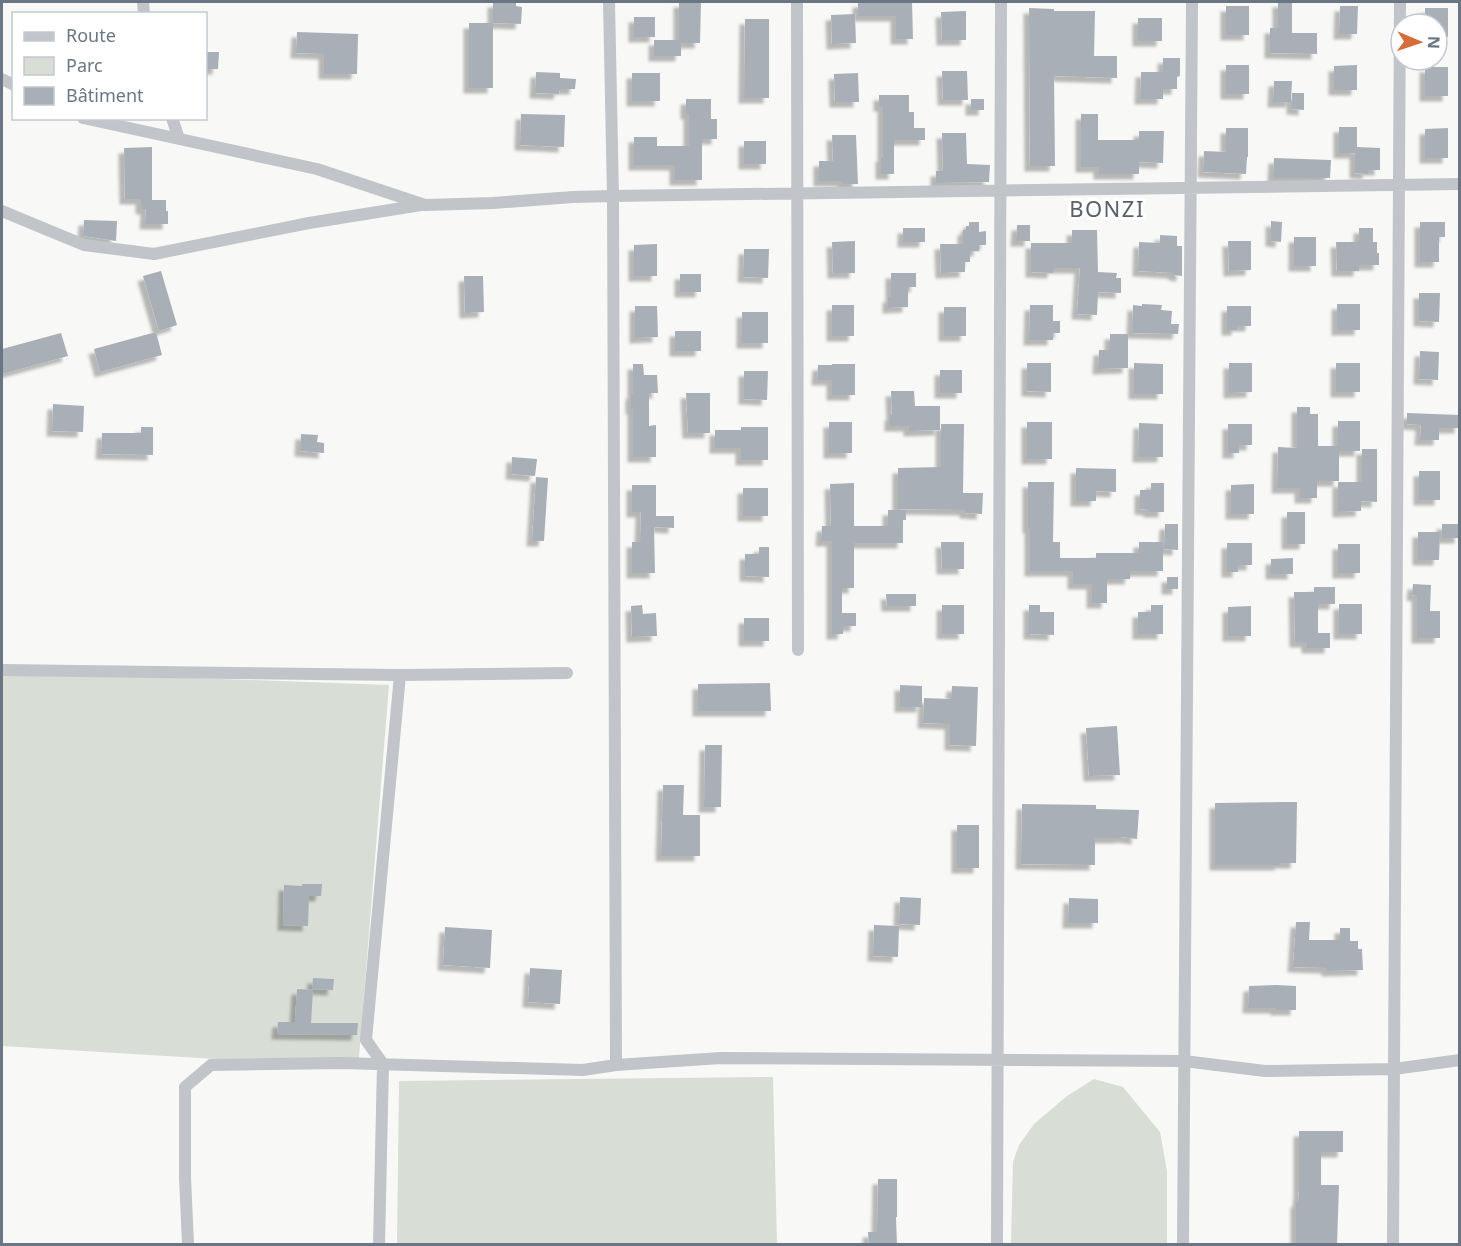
<svg xmlns="http://www.w3.org/2000/svg" width="1461" height="1246" font-family="'Noto Sans',sans-serif">
<style>
.green{fill:#d8ddd6}
.building{fill:#a9afb6;filter:url(#shadow)}
.lines{fill:none;stroke-linecap:round;stroke-linejoin:round}
.street{stroke:#c1c4c8;stroke-width:12}
.labels{text-anchor:middle;stroke-width:6;stroke-linejoin:round;paint-order:stroke}
.quarter-label{font-size:22px;letter-spacing:1.5px;fill:#58606a;stroke:#fff}
</style>
<defs>
<filter id="shadow"><feDropShadow dx="-5.5" dy="5.5" stdDeviation="1.5" flood-color="#0004"/></filter>
</defs>
<rect width="100%" height="100%" fill="#f8f9f7"/>
<path class="green" d="M2,671L389,685L359,1058L215,1059L2,1046Z
M773,1077L777,1244H397L399,1081Z
M1094,1079L1123,1087L1160,1132L1167,1171V1244H1011L1013,1162L1019,1145L1034,1124L1067,1096Z"/>
<path class="building" d="M493,2H516V6L522,7L521,24L493,23Z
M679,2H701L700,43H681V56H654V40H679Z
M858,2H912L913,39H896V16H858Z
M1278,2H1292V33H1317V54L1270,53V28H1278Z
M1226,6H1249V35H1226Z
M1340,6H1358L1357,34H1339Z
M1029,8L1054,9V11H1095L1094,56H1117V78L1054,76L1055,166H1030Z
M1425,8H1448V37H1437V24H1425Z
M966,11V40H942L941,12Z
M855,14L856,43L832,44L831,15Z
M634,17H655V37H634Z
M1138,18H1162V41H1138Z
M745,19H769V98H744Z
M469,23H493V88H469Z
M297,32L358,34L357,74H324V54L296,53Z
M206,52H219L218,69H206Z
M1163,58H1180V76L1177,77V89H1163V99H1140L1141,72H1163Z
M1226,65H1249V94H1226Z
M1357,65V90H1334V66Z
M1425,67H1448V96H1425Z
M942,71H967L968,100H943Z
M536,72L560,73V78L576,79L575,89H560L559,94L535,93Z
M632,73H660V101H632Z
M858,73L859,102H835L834,74Z
M1274,81H1292L1291,102H1273Z
M1292,93H1304V110L1292,109Z
M879,95H909V112H914V128H925V140H894V174H881V156L883,157V106H879Z
M686,99H711V119H717V139H702V180H675V165H634V137H657V146H689V114H686Z
M971,99H984V110H971Z
M521,114L565,115L564,147L520,145Z
M1081,114H1098V140H1139V131H1164L1163,163L1139,162V174H1099V167H1081Z
M1339,127H1357V147L1380,148V170H1368V174L1355,173V153H1339Z
M1226,128H1248V157H1247L1246,174L1203,172L1204,151L1226,152Z
M1448,128V158H1425V129Z
M942,133H966L967,164L990,165L989,182L936,183V171H943Z
M832,135H856L858,184H843V181H819V161H833Z
M744,141H766V164H744Z
M152,147V200H166V211H168V224H145L146,209H141V199H125L124,148Z
M1274,158L1331,160L1330,178H1273Z
M84,220L117,221L116,241L83,236Z
M1271,221L1282,222L1281,242L1271,241Z
M969,222H979V232L986,231V245H979V251H970V262H965V272L941,273L940,244H963V230H966V226H969Z
M1420,222H1445V237H1439V262H1420Z
M1017,225H1030V241H1016Z
M903,228H925V242H903Z
M1359,228H1373V242H1377V253H1379V265H1359V271H1337L1336,242H1359Z
M1072,230H1097L1098,272L1117,273L1116,278H1121V293L1098,292L1097,315L1077,314L1080,268H1053V273L1031,272V243H1072Z
M1160,235L1177,236V246H1182V276L1174,275V273L1138,271L1139,242L1160,243Z
M1294,237H1316V266H1294Z
M855,241V273H833L832,242Z
M1228,241H1251V270L1229,271Z
M657,244V276H634V245Z
M744,249H769L768,278L743,277Z
M161,271L177,325L159,331L143,276Z
M891,273H916V287H908V307L888,308V297H891Z
M680,274H701V292H680Z
M464,276H483L484,312L465,313Z
M1419,293H1440L1439,322L1419,321Z
M1142,304L1162,305L1161,310L1172,311L1171,324H1179L1178,334L1132,333L1133,305L1142,306Z
M1337,304H1360V330H1337Z
M832,305H854V336H832Z
M1030,305H1053V321H1060V333H1053V340H1029Z
M635,306H657L658,337L635,338Z
M1227,306H1251V326H1237V330H1227Z
M944,307H966V336H944Z
M742,312H768V343H742Z
M675,331H701V351H675Z
M156,332L162,355L100,372L94,349Z
M61,333L68,356L2,374V349Z
M1110,334H1128V368L1098,369L1099,350H1110Z
M1420,351L1439,352L1438,380L1419,379Z
M1027,363H1051V392L1027,391Z
M1134,363L1163,364V394H1134Z
M1229,363H1252V392L1229,393Z
M1336,363H1360V392H1336Z
M633,364H643L644,375H657L658,393H649V426L656,425V457H633V409H631V394H633Z
M832,364H855V395H832V380H817L818,365H832Z
M940,370H962V393H940Z
M744,371H768L767,400L744,399Z
M891,391H914L915,406H940V430L909,431V426H890V415H892Z
M686,393H710V433H688Z
M53,404L84,406L83,432L52,431Z
M1297,407H1310V414H1318V446H1338V421H1360V451H1339V481H1317V498H1300V488H1277L1278,447L1297,448Z
M1407,413L1460,415V428H1439V440H1420L1421,425L1407,424Z
M829,422H852V453H829Z
M1027,422H1052V459H1027Z
M1139,423L1163,424V457H1138Z
M941,424H964L963,493H983L982,514L965,513V510L898,509V468L941,467Z
M1228,424H1252V445H1239V453H1228Z
M141,427H153V455L101,454L102,433H141Z
M741,427H768V460H741V448H715V430H741Z
M301,434L318,435L317,442L324,443V453L300,451Z
M1362,449H1377V502L1361,501V511L1338,512V482H1362Z
M512,457L537,459L535,476L511,474Z
M1076,468L1116,469V492L1096,491V501H1076Z
M1419,471H1440V500H1419Z
M536,477L548,478L544,541H532Z
M1028,482H1054L1053,542H1060V558H1096V553H1139V542H1163V571H1131L1130,579H1107V603H1092V584H1073V571H1030V528H1028Z
M854,483V526H888V510H906V520H903V543H854V588H842V613H856V626H844L843,634H832V541H821L822,526H831L830,484Z
M1151,483H1164V512H1149V510L1140,509V490H1151Z
M1254,484V514H1231V485Z
M632,485H656V516H674V528L654,527L655,573H632V542H640L641,512H632Z
M743,488H768V516H743Z
M1287,512H1305V544H1287Z
M1165,524H1178V550L1164,549Z
M1442,524H1460V538H1442Z
M1418,532H1440L1439,560H1418Z
M941,542H964V569H942Z
M1227,543H1252V565H1238V572H1227Z
M1338,544H1360V573H1338Z
M759,547H769V577L745,576V554H759Z
M1293,558V574H1271V559Z
M1167,577H1178V589H1167Z
M1413,584L1431,585L1430,611H1440V638H1417V596L1412,595Z
M1314,587H1335V604H1318V633H1330V648H1307V642H1295L1294,592H1314Z
M886,594H916V606H887Z
M1339,604H1362V634H1339Z
M642,605L643,614L656,613L657,636L632,637L631,606Z
M942,605H964V634H942Z
M1029,605H1040V612H1054V635L1029,634Z
M1151,605H1163V634H1138V612H1151Z
M1251,606V636H1228V607Z
M744,618H769V641H744Z
M770,683L771,711H698V684Z
M900,685L922,686V707H900Z
M952,686L978,687L976,746L950,745V724L923,723L924,698L951,699Z
M1117,726L1120,775L1089,776L1086,728Z
M705,745H722L721,807H704Z
M663,785H684L683,815H700V856H661Z
M1283,802H1297L1296,863H1280V865H1215V803Z
M1022,804L1096,805V809L1139,810L1137,839L1121,837V838H1095V865L1021,864Z
M957,825H979V868H957Z
M302,884H322L321,896H309L308,926L283,925L284,885L302,886Z
M900,897L921,898L920,925L899,924Z
M1069,898L1098,899V923H1068Z
M1296,922H1310L1309,940H1340V928H1350V941H1358V949H1362L1363,970L1327,971V968L1293,967Z
M874,925L899,926L898,957L873,956Z
M445,927L492,930L490,968L443,965Z
M530,968L562,970L560,1004L528,1002Z
M313,978L334,979L333,990L312,989Z
M1277,985L1296,986V1010H1276V1008H1248L1249,986Z
M297,989L313,990L311,1023H358L357,1035L277,1034L278,1022H295Z
M1299,1131H1343V1152H1321V1185H1339L1337,1245H1296V1202H1298L1299,1192Z
M878,1179H897V1217H896L897,1245H869L868,1232H877Z"/>
<g class="lines">
<path class="street" d="M143,2L144,14
M609,2L613,196L616,1065
M797,2L798,650
M2,79L14,85
M83,118L317,169L425,205L493,203L573,197L613,196L1460,184
M172,118L179,139
M2,211L84,245L154,254L309,223L421,205
M2,670L400,675L567,673
M188,1244L185,1177V1087L211,1065L342,1063L583,1070L616,1065L721,1058L1184,1061L1265,1071L1394,1069L1460,1060
M379,1244L383,1064L366,1040L400,675
M997,1244L1001,2
M1183,1244L1192,2
M1393,1244L1400,2"/>
</g>
<g class="labels">
<g class="quarter-label">
<text x="1107" y="217">BONZI</text>
</g>
</g>
<rect width="1461" height="1246" fill="none" stroke="#6b7685" stroke-width="6"/>
<rect x="12" y="12" width="195" height="108" fill="#ffffff" stroke="#c4c8ce" stroke-width="1.5"/>
<rect x="24" y="32" width="30" height="9" fill="#c1c4c8" stroke="#c4c8ce" stroke-width="1.5"/>
<text x="66" y="42" font-size="18" fill="#6b7685">Route</text>
<rect x="24" y="57" width="30" height="18" fill="#d8ddd6" stroke="#c4c8ce" stroke-width="1.5"/>
<text x="66" y="72" font-size="18" fill="#6b7685">Parc</text>
<rect x="24" y="87" width="30" height="18" fill="#a9afb6" stroke="#c4c8ce" stroke-width="1.5"/>
<text x="66" y="102" font-size="18" fill="#6b7685">Bâtiment</text>
<g transform="translate(1419 42) rotate(92)"><circle r="28" fill="#ffffff" stroke="#c4c8ce" stroke-width="1.5"/>
<path d="M0-4.5L10 22L0 15L-10 22Z" fill="#d46e3c"/>
<text y="-9" font-size="16" font-weight="bold" text-anchor="middle" fill="#6b7685">N</text>
</g>
</svg>
